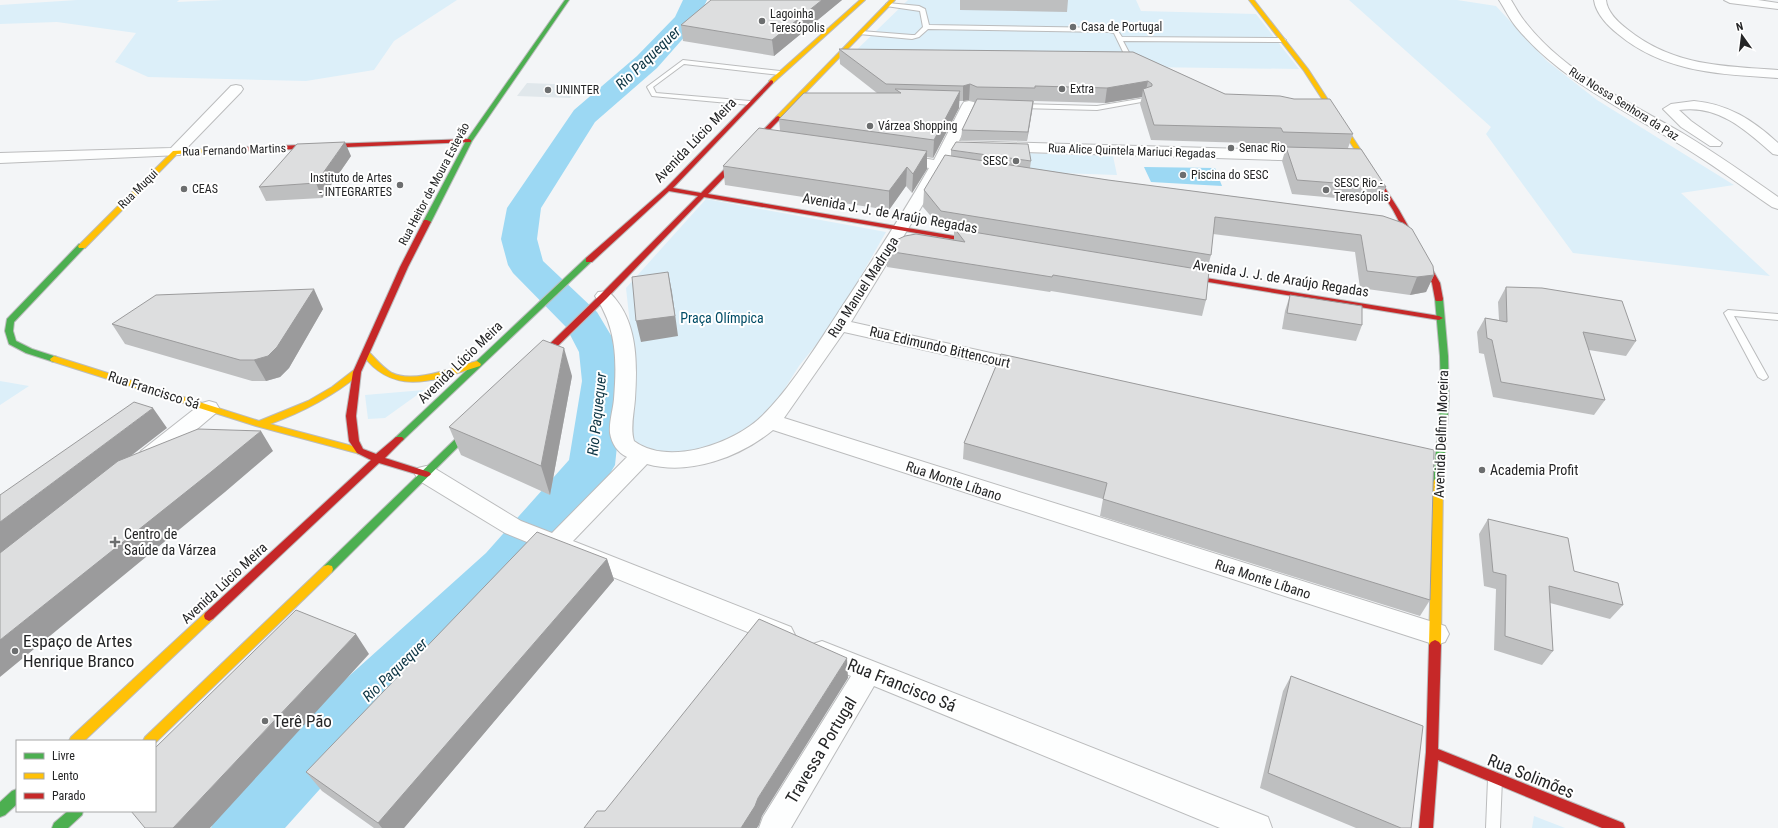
<svg xmlns="http://www.w3.org/2000/svg" width="1778" height="828" font-family="'Roboto Condensed',sans-serif">
<style>
.built{fill:#e0e7eb}
.green{fill:#dceff9}
.water{fill:#9cd8f3}
.lines{fill:none;stroke-linecap:round;stroke-linejoin:round}
.river{fill:#9cd8f3;fill-rule:evenodd}
.lane-casing{stroke:#bbbcbd;stroke-width:2}
.street-casing{stroke:#bbbcbd;stroke-width:2}
.fast-casing{stroke:#bbbcbd;stroke-width:2}
.slow-casing{stroke:#bbbcbd;stroke-width:2}
.jam-casing{stroke:#bbbcbd;stroke-width:2}
.lane{fill:#fdfefe;fill-rule:evenodd}
.street{fill:#fdfefe;fill-rule:evenodd}
.fast{fill:#4caf50;fill-rule:evenodd}
.slow{fill:#ffc107;fill-rule:evenodd}
.jam{fill:#c62828;fill-rule:evenodd}
.wall{fill:#bebfc0}
.shaded-wall{fill:#9b9b9c}
.building{fill:#dddedf;stroke:#9b9b9c}
.poi-dot{fill:#6c6e6f;stroke:#fff;stroke-width:1.5}
.labels{text-anchor:middle;stroke-width:4;stroke-linejoin:round;paint-order:stroke}
.far-poi-label{font-size:12px;fill:#242526;stroke:#fff;text-anchor:start}
.far-street-label{font-size:12px;fill:#242526;stroke:#fff}
.street-label{font-size:14px;fill:#242526;stroke:#fff}
.park-label{font-size:14px;fill:#004c66;stroke:#fff}
.poi-label{font-size:14px;fill:#242526;stroke:#fff;text-anchor:start}
.water-label{font-size:15px;font-style:italic;fill:#0d3544;stroke:#fff}
.near-poi-label{font-size:17px;fill:#242526;stroke:#fff;text-anchor:start}
.near-street-label{font-size:17px;fill:#242526;stroke:#fff}
</style>
<rect width="100%" height="100%" fill="#f3f5f7"/>
<path class="built" d="M527,83L579,85L570,98L517,96Z"/>
<path class="green" d="M77,0H179L177,2L223,0H457L394,41L374,70L306,81L148,77L115,62L136,33L57,22L0,24V5Z
M908,0H1136L1141,11L1256,14L1299,69L843,63Z
M1349,0H1457L1496,6L1547,61L1597,100L1734,185L1681,193L1770,276L1573,253L1486,134L1491,127Z
M1027,153L1113,156L1117,175L1030,172Z
M706,199L886,232L835,321L799,366L765,420L746,436L675,456L644,450L625,434L634,361L626,288Z
M0,381L29,386L0,405Z
M424,390L385,418L368,419L365,395Z
M1534,816L1565,828H1532Z"/>
<path class="water" d="M1144,167L1215,168L1222,186L1151,182Z"/>
<g class="lines">
<path class="river" d="M683,0H707L695,25L657,68L595,122L541,208L537,239L543,261L597,312L621,352L624,381L615,465L608,477L579,515L522,581L371,732L285,828H211L220,806L329,694L486,553L569,460L582,381L579,352L566,327L513,273L508,265L501,239L507,208L574,110L637,56L675,17Z"/>
<defs>
<path id="lane" d="M888,3L919,6L925,9L929,25L1109,28L1118,31L1122,37L1283,38L1286,40L1283,42L1123,41L1133,60L1130,62L1127,60L1114,33L1109,32L928,29L919,37L912,39L859,34V32L861,31L912,35H915L923,27L920,11L886,6V4Z
M683,60L780,71L783,73L780,75L684,64L653,87L656,93L750,101L753,103L750,105L652,96L647,87L648,86Z
M1145,98L1148,100L1147,101L1097,110L1020,108L1017,106L1020,104L1097,106Z
M1728,310L1778,314V320L1734,316L1768,377L1766,379L1763,380L1758,377L1724,313Z
M1495,772L1500,774L1502,779L1500,828H1486L1488,779L1490,774Z"/>
<path id="street" d="M1499,0H1511C1516,8 1520,16 1526,23C1566,74 1629,102 1684,134C1717,154 1747,175 1778,197V209L1772,207C1740,185 1708,161 1674,141C1619,107 1560,79 1517,28C1510,20 1505,9 1499,0Z
M1594,0H1606C1607,12 1618,22 1627,29C1673,66 1722,66 1778,70V78C1720,74 1665,73 1618,34C1608,26 1596,14 1594,0Z
M1724,0H1758L1778,3V9L1730,3Z
M236,85L241,86L243,89L241,92L180,155L0,163V153L171,148L231,86Z
M969,101L974,102L976,105L959,141L1313,151L1318,153L1321,156L1318,159L1313,161L955,150L948,162L973,166L976,169L973,172L968,174L944,170L851,322L1027,361L1034,362L1037,367L1034,372L1027,373L844,332L784,418L1436,623L1445,626L1449,634L1445,642L1436,645L773,430C740,457 690,476 647,464L573,541L791,627L795,635L791,643L782,646L505,533L418,480L415,474L418,468L426,466L434,468L521,521L552,533L627,457C617,452 612,444 610,433C609,422 613,410 614,399C617,361 617,328 595,296L598,292C608,290 611,293 617,301C638,328 637,367 635,399C634,413 630,428 634,441C668,467 735,443 762,416C789,390 815,348 836,316C868,267 900,219 929,168L893,162L890,159L893,156L898,154L934,160L962,105L964,102Z
M1694,101C1728,104 1753,120 1778,143V155L1773,154C1746,130 1718,104 1679,110L1691,121L1722,143L1720,146H1710L1681,127L1663,109L1671,104Z
M209,401L216,403L219,408L216,413L157,463L149,465L141,463L138,457L141,451L202,403Z
M822,641L1268,817L1272,828H1220L874,686L791,828H759L763,817L851,676L813,660L809,652L813,644Z"/>
<path id="fast" d="M565,0H569L472,141L431,222L427,224H424L423,222L466,141Z
M79,244H85L86,246L14,322L13,331L16,341L32,349L57,357L58,359L57,361L54,362L26,353L9,344L5,331L7,319Z
M586,258H592L593,260L402,441H396L394,439L396,437Z
M1436,297H1442L1443,299L1448,356L1449,399L1443,482L1441,485H1435L1433,482L1441,399L1440,356L1435,299Z
M477,420L482,423L480,425L332,572L328,573L324,572L323,569L324,566L474,421Z
M17,789V804L5,815L0,817V802L12,791Z
M68,811H83L82,815L68,828H52L54,823Z"/>
<path id="slow" d="M860,0H865L773,83H769V81Z
M890,0H895L780,119H776V117Z
M1249,0H1254L1308,69L1364,155L1363,156H1359L1304,71Z
M245,147L247,148V150L177,154L85,248H79L78,246L173,151Z
M366,351L369,352C376,359 383,368 392,373C414,384 454,367 477,361L481,364L480,366C436,380 394,398 362,354Z
M54,356L259,421L308,401L332,387L354,370H360L361,372L360,374C333,396 303,412 270,424L360,448L365,451L360,454L256,426L51,361L50,359Z
M1438,478L1441,479L1443,482L1441,645L1439,648L1435,650L1431,648L1429,645L1433,482L1435,479Z
M328,565L332,566L333,569L332,572L155,743V741H143L145,737L324,566Z
M209,611L213,613L214,616L213,619L84,741H69L71,737L205,613Z"/>
<path id="jam" d="M771,80L773,81V83L673,188L701,193L776,117L778,116L781,118L780,119L708,194L984,241L988,243L987,245L704,197L607,298L536,367H530L529,365L530,363L601,294L698,196L669,191L592,262H586V258L666,188Z
M469,139L471,140V142L245,151L242,149L245,147Z
M1361,153L1364,155L1399,210L1440,283L1443,299L1442,301H1436L1435,299L1432,283L1393,210L1358,155Z
M424,220H427L431,222L408,267L361,372L356,416L359,441L363,449L376,454L396,437H402L404,439L385,458L429,472L431,474L429,476L426,477L379,463L213,619L209,621L205,619L204,616L205,613L371,460L357,453L349,441L346,416L353,372L400,267Z
M1175,273L1439,316L1443,318L1439,320L1178,277L1174,275Z
M1435,640L1439,642L1441,645L1438,749L1623,823L1625,828H1602L1438,760L1433,828H1419L1426,752L1429,645L1431,642Z"/>
</defs>
<use href="#lane" class="lane-casing"/>
<use href="#street" class="street-casing"/>
<use href="#fast" class="fast-casing"/>
<use href="#slow" class="slow-casing"/>
<use href="#jam" class="jam-casing"/>
<use href="#lane" class="lane"/>
<use href="#street" class="street"/>
<use href="#fast" class="fast"/>
<use href="#slow" class="slow"/>
<use href="#jam" class="jam"/>
</g>
<path class="wall" d="M711,0H842L774,56L683,41L681,25Z
M960,0H1068L1067,12L960,10Z
M839,49L1133,52L1225,94L1353,134L1348,148L1386,187L1380,202L1292,194L1282,161L1286,148H1278L1276,144L1151,140L1140,104L1142,97L1105,103L1034,101L1027,141L961,140L962,130L975,102L969,100L963,101H959V108L933,158L927,157V169L912,193L906,186L889,210L725,185L723,166L780,131L779,119L877,93L840,64Z
M951,150L1031,161L1030,168L1108,180L1383,216L1434,275L1426,292L1410,295L1360,288L1355,252L1213,234L1211,255L1207,270L1206,300L1202,316L1051,291L1050,292L887,267V251L954,240V230L941,228L923,207L924,190L951,156Z
M351,156L322,198L266,201L259,187Z
M1506,287L1636,341L1626,356L1589,350L1605,400L1594,415L1493,397L1484,354L1479,353L1477,332L1485,318L1499,320L1498,302Z
M1290,295L1362,325L1356,341L1282,329L1285,311Z
M323,309L289,368L280,377L266,381H252L125,344L112,324Z
M1001,354L1430,600L1420,616L1100,516L1103,499L963,459L964,443Z
M572,376L550,495L461,455L449,427Z
M1488,519L1574,571L1623,605L1610,619L1550,603L1553,651L1542,665L1494,650L1496,589L1484,586L1479,534Z
M607,559L614,580L404,828H374L322,791L306,772Z
M1291,676L1411,828H1356L1260,788L1283,691Z"/>
<path class="shaded-wall" d="M822,0H842L774,56L772,40Z
M1148,81L1145,95L1143,89L1142,97L1105,103L1107,88Z
M970,84L969,100L963,101V86Z
M960,91L959,108L933,158L934,140Z
M1033,101L1032,110L1027,141L1028,132Z
M345,142L351,156L322,198L316,183Z
M927,151V169L912,193L913,174Z
M907,167L906,186L889,210V191Z
M668,272L672,292L678,336L641,342L636,321Z
M1434,275L1426,292L1410,295L1417,277Z
M314,289L323,309L289,368L280,377L266,381L254,360Z
M564,348L572,376L550,495L541,466Z
M153,408L167,428L0,557V522Z
M261,431L273,451L225,492L0,677V640Z
M607,559L614,580L404,828H382L378,823Z
M356,634L369,654L210,828H173Z
M847,658L848,678L762,816L759,825L757,828H741L758,798Z"/>
<path class="building" d="M711,0H822L772,40L681,25Z
M839,49L1133,52L1225,94L1280,96L1294,99H1330L1353,134L1283,132L1281,128L1154,125L1143,89L1152,86V84L1148,81L1107,88L1035,86V88L977,87L970,84L963,86L886,84Z
M895,89L960,91L934,140L779,119L804,93H901Z
M977,99L1033,101L1028,132L962,130Z
M759,128L927,151L913,174L907,167L889,191L723,166Z
M345,142L316,183L259,187L297,144Z
M956,142L1028,144L1031,161L951,150Z
M1286,147L1361,149L1386,187L1297,180Z
M945,155L1108,180L1383,216L1403,223L1412,229L1433,266L1434,275L1417,277L1367,271L1361,235L1215,217L1211,255L941,211L924,190Z
M955,229L1209,271L1206,300L1053,275L1052,277L887,251L892,242L905,236L916,234L965,242Z
M668,272L675,316L636,321L632,277Z
M1506,287L1542,288L1622,301L1636,341L1583,332L1605,400L1501,382L1492,340L1487,338L1485,318L1507,322Z
M314,289L277,347L268,356L254,360H240L112,324L156,295Z
M1290,295L1362,306V325L1287,313Z
M543,340L564,348L541,466L449,427Z
M1001,354L1434,450L1430,600L1103,499L1107,483L964,443Z
M134,402L153,408L0,522V495Z
M198,429L261,431L211,472L0,640V553L118,461Z
M1488,519L1568,538L1574,571L1618,583L1623,605L1549,586L1553,651L1505,636L1506,575L1493,572Z
M537,532L607,559L378,823L306,772Z
M296,610L356,634L173,828H145L131,811H155V748Z
M759,619L847,658L758,798L755,806L741,828H584L597,811H605Z
M1291,676L1423,726L1411,828H1401L1268,773Z"/>
<g class="poi-dot">
<circle cx="762" cy="21" r="4"/>
<circle cx="1073" cy="27" r="4"/>
<circle cx="1062" cy="89" r="4"/>
<circle cx="548" cy="90" r="4"/>
<circle cx="870" cy="126" r="4"/>
<circle cx="1231" cy="148" r="4"/>
<circle cx="1016" cy="161" r="4"/>
<circle cx="1183" cy="175" r="4"/>
<circle cx="400" cy="185" r="4"/>
<circle cx="184" cy="189" r="4"/>
<circle cx="1326" cy="190" r="4"/>
<circle cx="1482" cy="470" r="4"/>
<path d="M113 536h4v4h4v4h-4v4h-4v-4h-4v-4h4z"/>
<circle cx="15" cy="651" r="4"/>
<circle cx="265" cy="721" r="4"/>
</g>
<g class="labels">
<g class="far-poi-label">
<text x="770" y="18">Lagoinha<tspan x="770" dy="14">Teresópolis</tspan></text>
<text x="1081" y="31">Casa de Portugal</text>
<text x="1070" y="93">Extra</text>
<text x="556" y="94">UNINTER</text>
<text x="878" y="130">Várzea Shopping</text>
<text x="1239" y="152">Senac Rio</text>
<text x="1008" y="165" text-anchor="end">SESC</text>
<text x="1191" y="179">Piscina do SESC</text>
<text x="392" y="182" text-anchor="end">Instituto de Artes<tspan x="392" dy="14">- INTEGRARTES</tspan></text>
<text x="1334" y="187">SESC Rio -<tspan x="1334" dy="14">Teresópolis</tspan></text>
<text x="192" y="193">CEAS</text>
</g>
<g class="far-street-label">
<text transform="translate(1624 104) rotate(32)" y="4">Rua Nossa Senhora da Paz</text>
<text transform="translate(234 150) rotate(-2)" y="4">Rua Fernando Martins</text>
<text transform="translate(1132 151) rotate(2)" y="4">Rua Alice Quintela Mariuci Regadas</text>
<text transform="translate(434 184) rotate(-62)" y="4">Rua Heitor de Moura Estevão</text>
<text transform="translate(138 189) rotate(-45)" y="4">Rua Muqui</text>
</g>
<g class="street-label">
<text transform="translate(695 140) rotate(-46)" y="5">Avenida Lúcio Meira</text>
<text transform="translate(890 213) rotate(10)" y="5">Avenida J. J. de Araújo Regadas</text>
<text transform="translate(1281 278) rotate(9)" y="5">Avenida J. J. de Araújo Regadas</text>
<text transform="translate(863 287) rotate(-57)" y="5">Rua Manuel Madruga</text>
<text transform="translate(940 347) rotate(13)" y="5">Rua Edimundo Bittencourt</text>
<text transform="translate(460 362) rotate(-44)" y="5">Avenida Lúcio Meira</text>
<text transform="translate(154 390) rotate(18)" y="5">Rua Francisco Sá</text>
<text transform="translate(1441 434) rotate(-88)" y="5">Avenida Delfim Moreira</text>
<text transform="translate(954 481) rotate(18)" y="5">Rua Monte Líbano</text>
<text transform="translate(1263 579) rotate(18)" y="5">Rua Monte Líbano</text>
<text transform="translate(224 583) rotate(-43)" y="5">Avenida Lúcio Meira</text>
</g>
<g class="park-label">
<text x="722" y="323">Praça Olímpica</text>
</g>
<g class="poi-label">
<text x="1490" y="475">Academia Profit</text>
<text x="124" y="539">Centro de<tspan x="124" dy="16">Saúde da Várzea</tspan></text>
</g>
<g class="water-label">
<text transform="translate(648 58) rotate(-44)" y="5">Rio Paquequer</text>
<text transform="translate(597 414) rotate(-84)" y="5">Rio Paquequer</text>
<text transform="translate(395 670) rotate(-44)" y="5">Rio Paquequer</text>
</g>
<g class="near-poi-label">
<text x="23" y="647">Espaço de Artes<tspan x="23" dy="20">Henrique Branco</tspan></text>
<text x="273" y="727">Terê Pão</text>
</g>
<g class="near-street-label">
<text transform="translate(902 685) rotate(22)" y="6">Rua Francisco Sá</text>
<text transform="translate(821 750) rotate(-59)" y="6">Travessa Portugal</text>
<text transform="translate(1531 776) rotate(22)" y="6">Rua Solimões</text>
</g>
</g>
<rect x="16" y="740" width="140" height="72" fill="#ffffff" stroke="#a7a8a8"/>
<rect x="24" y="753" width="20" height="6" fill="#4caf50" stroke="#a7a8a8"/>
<text x="52" y="760" font-size="12" fill="#242526">Livre</text>
<rect x="24" y="773" width="20" height="6" fill="#ffc107" stroke="#a7a8a8"/>
<text x="52" y="780" font-size="12" fill="#242526">Lento</text>
<rect x="24" y="793" width="20" height="6" fill="#c62828" stroke="#a7a8a8"/>
<text x="52" y="800" font-size="12" fill="#242526">Parado</text>
<g transform="translate(1742 36) rotate(346)" stroke="#ffffff" stroke-width="3" paint-order="stroke">
<path d="M0-3L7 15L0 10L-7 15Z" fill="#242526"/>
<text y="-6" font-size="11" font-weight="bold" text-anchor="middle" fill="#242526">N</text>
</g>
</svg>
